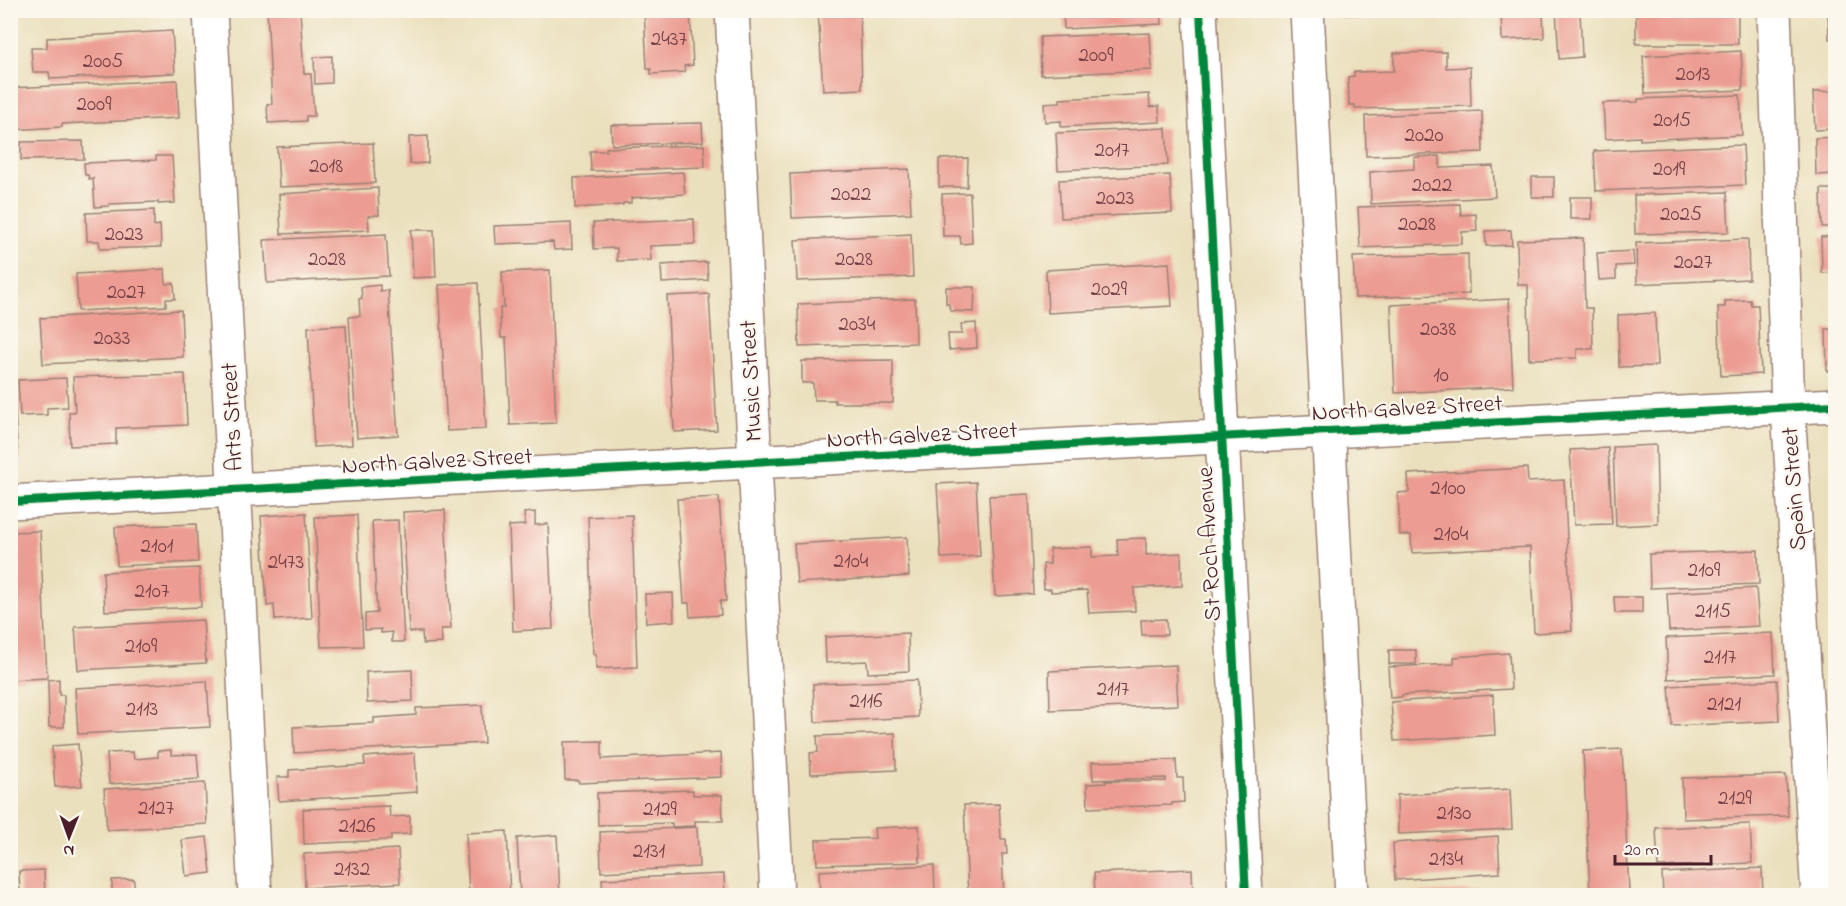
<svg xmlns="http://www.w3.org/2000/svg" width="1846" height="906" font-family="'Indie Flower',sans-serif">
<style>
.building{fill:#ec9c92}
.lines{fill:none;stroke-linecap:round;stroke-linejoin:round}
.minor-casing{stroke:#9a8074;stroke-width:36}
.minor{stroke:#fff;stroke-width:33}
.cycleway-casing{stroke:#fbf7ec;stroke-width:11}
.cycleway{stroke:#00873e;stroke-width:8}
.labels{text-anchor:middle;stroke-width:4.5;stroke-linejoin:round;paint-order:stroke}
.number-label{font-size:21px;fill:#723e45}
.street-label{font-size:24px;fill:#4a1f2b;stroke:#fbf7ec}
</style>
<rect width="100%" height="100%" fill="#fbf7ec"/>
<filter id="ink" filterUnits="userSpaceOnUse"><feTurbulence type="fractalNoise" baseFrequency=".0167" numOctaves="2"/><feDisplacementMap in="SourceGraphic" scale="12" xChannelSelector="R" yChannelSelector="G"/><feConvolveMatrix kernelMatrix="1 2 1 2 8 2 1 2 1" color-interpolation-filters="sRGB"/></filter>
<filter id="wash" filterUnits="userSpaceOnUse"><feTurbulence type="fractalNoise" baseFrequency=".008" numOctaves="4" result="noise"/><feDisplacementMap in="SourceGraphic" scale="24" xChannelSelector="R" yChannelSelector="G"/><feGaussianBlur stdDeviation="1.35" result="paint"/><feColorMatrix in="noise" values="0 0 0 0 0 0 0 0 0 0 0 0 0 0 0 0 0 1.4 0 .05"/><feComposite in="paint" operator="in"/></filter>
<g filter="url(#wash)">
<rect width="100%" height="100%" fill="#ebe0be"/>
<g id="blocks">
<path class="building" d="M267,10H300L304,74H311L314,116H306V121L268,123L267,104H272Z
M644,10H690L693,65L684,66L685,72L651,74V69H647Z
M818,10H860L862,89L823,91Z
M1063,10H1161L1162,24L1064,29Z
M1346,10H1414V12L1346,15Z
M1501,10H1543L1544,38L1502,40Z
M1556,10H1580L1582,57L1559,59Z
M1636,10H1738V44H1636Z
M1828,10H1836V38L1829,39Z
M172,31L175,73L50,79L49,72H33L31,48H47V38Z
M1150,33L1152,70L1041,75L1040,37Z
M1741,51L1743,90L1645,94L1643,56Z
M1446,52V68L1470,67L1471,106L1355,109V105H1349L1348,77L1354,76V72L1394,71V53Z
M332,56V83L315,84L314,57Z
M177,80L179,118L62,124V127L10,130V88Z
M1836,91V129L1815,130L1813,92Z
M1149,94L1150,107L1159,106L1160,122L1061,127V121L1045,122L1044,103L1060,102V99Z
M1740,95L1742,135L1640,140V137L1605,139L1603,103L1638,102V99Z
M1482,111L1483,152L1366,156L1365,116Z
M702,123L703,142L612,145L611,125Z
M1166,128L1168,165L1058,170L1056,133Z
M428,136V163L410,164L409,137Z
M1836,137V174L1816,175L1815,138Z
M83,141L84,159L21,160V142Z
M373,143L375,183L279,187L277,147Z
M704,145L705,167L591,171L590,151H606V148Z
M1743,145L1745,185L1596,191L1594,151Z
M156,156H172L175,203L158,204V202L109,204V206L95,207L93,178L89,179L88,175H85L84,163L156,160Z
M1440,156V168L1493,166L1495,197L1371,204L1370,172L1414,169V157Z
M968,158L967,187H939V159Z
M909,169L911,213L792,218L790,174Z
M683,172L685,194L631,198V203H623V205L575,208L574,178Z
M1170,175L1172,213L1061,218L1059,180Z
M1532,177H1554V197H1532Z
M378,188L379,215L368,216L369,230L281,234L279,194Z
M1821,189H1836V227H1822Z
M1727,192L1729,232L1635,234L1634,195Z
M970,193L972,243L961,244L960,236H943L942,194Z
M1570,197H1592V219H1570Z
M1460,204L1461,215L1476,214L1477,231L1462,232V244L1360,248L1358,207Z
M154,210V226L160,225L161,247L100,249L99,241H87L86,213Z
M694,219L695,244L650,246L651,260L617,261V248L594,249L593,223Z
M571,223L572,249L554,250L553,242L495,244L494,226Z
M411,230H434L436,277L413,278Z
M1511,230L1512,245L1486,246L1485,231Z
M386,234L389,276L267,283L264,240Z
M911,234L913,277L797,281L795,240Z
M1836,236V272L1822,273L1821,237Z
M1583,238L1585,308H1592L1593,349H1577V358L1529,359L1528,285H1518L1517,240Z
M1748,239L1749,279L1637,284L1636,243Z
M1633,251L1634,265L1616,266V279L1599,280L1597,253Z
M1468,254L1469,294L1355,298L1353,257Z
M707,262L708,280L662,283L661,265Z
M1169,263L1172,306L1048,313L1046,270Z
M165,269L166,284L174,283L175,299H166V306L78,311L76,274Z
M550,270L556,423L510,425L506,338H501L500,308H504L502,272Z
M478,283L486,429L447,431L439,285Z
M380,285V291L388,290L398,435L357,438L349,317L360,316L359,299L362,298L361,287Z
M946,287H975L974,312L950,311L949,304H946Z
M709,294L717,430L674,432L667,296Z
M915,299L916,343L799,347L798,304Z
M1509,299L1513,387L1395,393L1391,305Z
M1750,300L1751,305H1758L1761,374L1721,376L1718,307H1725V301Z
M181,310L183,357L43,364L40,318Z
M1655,313L1657,366L1619,367L1618,315Z
M976,323L977,348L949,350L948,334H962L961,324Z
M346,325L352,445L314,447L308,327Z
M1826,329H1836V371H1827Z
M893,360V403H835V400H814L813,383H802V361Z
M10,367H12L18,457H10Z
M185,374L187,425L116,428V444L70,446L69,412H75L73,377Z
M66,378L68,407L47,408V415L20,416L18,380Z
M1656,445L1658,524L1616,526L1613,447Z
M1608,448L1612,524L1574,525L1570,450Z
M1527,468L1528,482L1564,480L1572,631L1534,633L1530,547L1412,553L1411,535H1400L1398,493L1409,492L1408,474Z
M976,482L980,556L941,558L937,484Z
M1029,494L1033,594L995,596L989,496Z
M719,497L726,601H720L721,615L690,617L689,603H684L677,499Z
M445,510L451,629H441L442,643L423,644L422,632H409L403,512Z
M535,512V525L548,524L553,629L513,631L509,526L525,525L524,513Z
M306,513L312,618L275,620L274,605L267,606L261,516Z
M357,515L363,646L321,647L315,517Z
M632,515L637,667L596,669V654H593L588,517Z
M398,520L404,642H392V632L381,633V629L365,630V614L377,613L372,521Z
M196,524L198,562L117,566L115,527Z
M40,531L47,678L10,680V532Z
M907,537L909,576L797,583L794,544Z
M1146,538V555L1181,553L1182,586L1134,588L1135,611L1089,613L1087,590L1051,592V589H1044L1043,564H1050V549L1092,547V557L1118,556L1117,539Z
M1758,550L1759,584L1650,588L1649,554Z
M199,568L201,607L105,611L103,572Z
M1756,588L1759,626L1669,631L1667,593Z
M673,593L674,621L646,623L645,594Z
M1614,597H1642V613H1615Z
M1166,619L1167,635H1142L1141,620Z
M203,620L206,663L78,670L75,627Z
M908,633L909,671L868,673L867,661L826,663L825,637Z
M1773,633L1775,674L1668,679L1666,638Z
M1389,650H1416V664H1389Z
M1509,653L1511,689L1402,695V697L1390,698L1388,667L1454,664V657Z
M1176,665L1178,705L1050,710L1049,671Z
M412,670L413,701L367,703L366,672Z
M59,679V695H64V727H49L48,680Z
M917,680L918,717L815,722L813,684Z
M1777,680L1779,721L1672,726L1669,686Z
M207,681L210,727L78,734L75,688Z
M1493,695L1495,735L1394,741L1391,702Z
M482,705L484,743L294,753L293,727L374,723V718L416,715V708Z
M895,733L896,770L811,774L810,753L818,752L817,736Z
M602,741V759L721,753L722,777L579,783L578,780H565L564,742Z
M78,744L82,786L55,787L52,746Z
M1622,749L1629,891L1590,893L1583,751Z
M171,750V755L197,754L199,779L109,784L107,753L133,752L134,759L158,757V751Z
M415,753L417,792L279,801L277,777H289V770L365,765L364,757Z
M1176,760L1177,778H1183L1184,802L1172,803V805L1088,808L1087,784L1106,783L1105,781H1166V778L1093,780L1092,762Z
M1786,775L1788,816L1683,819L1682,778Z
M205,783L207,824L107,830L104,789Z
M1510,789L1512,829L1398,834L1397,795Z
M693,790V795H722L723,821H695V826L672,827V823L598,825L597,793Z
M999,804L1001,839H1006L1007,854H1002L1004,896H968L964,805Z
M389,806L390,817L410,816V834L391,835V840L304,844L303,809Z
M1750,824L1752,863L1658,867L1656,828Z
M919,826L920,862L817,865L816,840L875,838L874,828Z
M697,827L699,867L601,872L600,832Z
M507,831L510,896H469L466,833Z
M557,835L560,896H520L517,838Z
M1498,836L1500,873L1395,880L1393,843Z
M207,837L211,873L186,876L182,840Z
M398,849L400,883L305,888L304,854Z
M934,865L935,896H820L819,871Z
M1762,868L1763,896H1663L1662,873Z
M1192,869L1193,893L1095,896L1094,873Z
M44,870L45,896H20L19,871Z
M724,874L725,896H603L602,879Z
M134,879V896H112V880Z
M1499,890V896H1401V894Z"/>
</g>
</g>
<g filter="url(#ink)">
<use href="#blocks" fill-opacity="0" stroke="#9a8074" stroke-width="1.5"/>
<g class="lines">
<defs>
<path id="minor" d="M210,10L255,896
M732,10L777,896
M1200,10L1246,896
M1307,10L1352,896
M1774,10L1788,407L1818,896
M10,502L1328,431L1836,405"/>
</defs>
<use href="#minor" class="minor-casing"/>
<use href="#minor" class="minor"/>
<defs>
<path id="cycleway" d="M1200,10L1246,896
M10,502L1328,431L1836,405"/>
</defs>
<use href="#cycleway" class="cycleway-casing"/>
<use href="#cycleway" class="cycleway"/>
</g>
</g>
<g class="labels">
<g class="number-label">
<text x="669" y="45">2437</text>
<text x="1096" y="61">2009</text>
<text x="103" y="67">2005</text>
<text x="1693" y="80">2013</text>
<text x="94" y="110">2009</text>
<text x="1672" y="126">2015</text>
<text x="1424" y="141">2020</text>
<text x="1112" y="156">2017</text>
<text x="326" y="172">2018</text>
<text x="1669" y="175">2019</text>
<text x="1432" y="191">2022</text>
<text x="851" y="200">2022</text>
<text x="1115" y="204">2023</text>
<text x="1681" y="220">2025</text>
<text x="1417" y="230">2028</text>
<text x="124" y="240">2023</text>
<text x="327" y="265">2028</text>
<text x="854" y="265">2028</text>
<text x="1693" y="268">2027</text>
<text x="1109" y="295">2029</text>
<text x="126" y="298">2027</text>
<text x="857" y="330">2034</text>
<text x="1438" y="335">2038</text>
<text x="112" y="344">2033</text>
<text x="1441" y="381">10</text>
<text x="1448" y="494">2100</text>
<text x="1451" y="540">2104</text>
<text x="157" y="552">2101</text>
<text x="851" y="567">2104</text>
<text x="286" y="568">2473</text>
<text x="1704" y="576">2109</text>
<text x="152" y="597">2107</text>
<text x="1713" y="617">2115</text>
<text x="141" y="652">2109</text>
<text x="1720" y="663">2117</text>
<text x="1113" y="695">2117</text>
<text x="866" y="707">2116</text>
<text x="1724" y="710">2121</text>
<text x="142" y="715">2113</text>
<text x="1735" y="804">2129</text>
<text x="156" y="814">2127</text>
<text x="660" y="815">2129</text>
<text x="1454" y="819">2130</text>
<text x="357" y="832">2126</text>
<text x="649" y="857">2131</text>
<text x="1446" y="865">2134</text>
<text x="352" y="875">2132</text>
</g>
<g class="street-label">
<text transform="translate(750 381) rotate(-93)" y="8">Music Street</text>
<text transform="translate(1407 407) rotate(-3)" y="8">North Galvez Street</text>
<text transform="translate(231 417) rotate(-93)" y="8">Arts Street</text>
<text transform="translate(922 434) rotate(-3)" y="8">North Galvez Street</text>
<text transform="translate(437 460) rotate(-3)" y="8">North Galvez Street</text>
<text transform="translate(1793 489) rotate(-94)" y="8">Spain Street</text>
<text transform="translate(1208 544) rotate(-93)" y="8">St Roch Avenue</text>
</g>
</g>
<rect width="1846" height="906" fill="none" stroke="#fbf7ec" stroke-width="36"/>
<g transform="translate(69 837) rotate(181)" stroke="#fbf7ec" stroke-width="4.5" paint-order="stroke">
<path d="M0-4.5L10 22L0 15L-10 22Z" fill="#4a1f2b"/>
<text y="-9" font-size="16" font-weight="bold" text-anchor="middle" fill="#4a1f2b">N</text>
</g>
<path d="M1615 855v9h96v-9" fill="none" stroke="#4a1f2b" stroke-width="3"/>
<text x="1624" y="855" font-size="18" fill="#4a1f2b" stroke="#fbf7ec" stroke-width="4.5" paint-order="stroke">20 m</text>
</svg>
